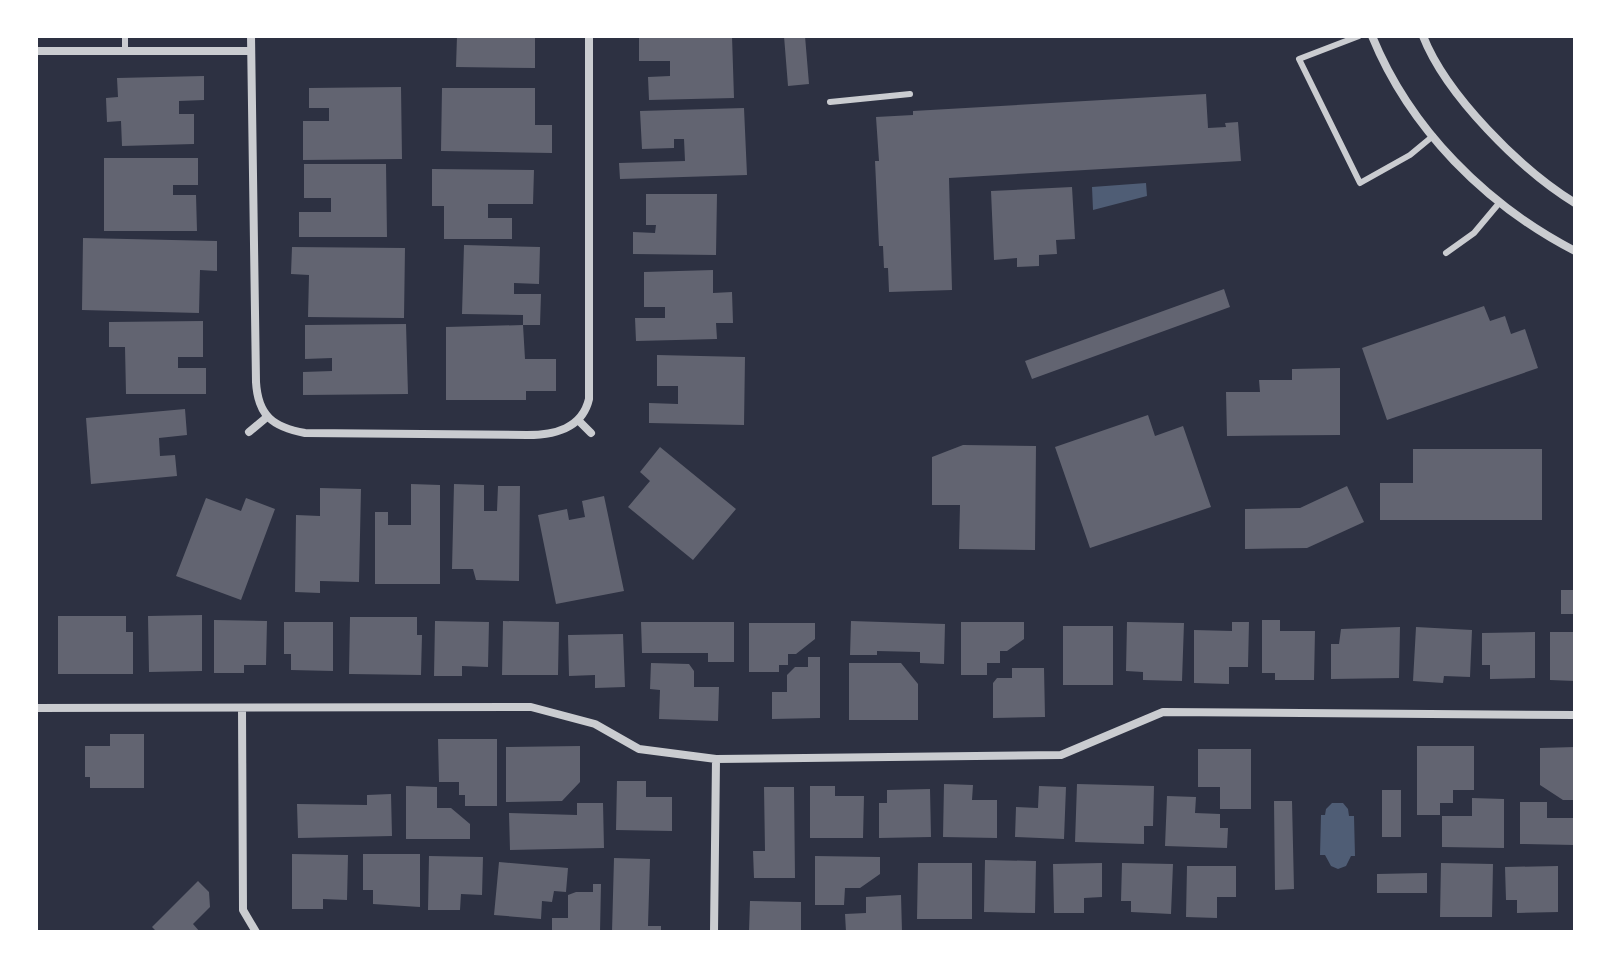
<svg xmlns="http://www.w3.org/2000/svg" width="1611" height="968" font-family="'Roboto Condensed',sans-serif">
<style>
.water{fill:#4f5d75}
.building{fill:#626471}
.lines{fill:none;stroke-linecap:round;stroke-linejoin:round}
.service{stroke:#caccd0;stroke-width:6}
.minor{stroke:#caccd0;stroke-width:8}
</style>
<rect width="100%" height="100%" fill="#2d3142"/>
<path class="water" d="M1146,183L1147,196L1093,210L1092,187Z
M1332,803H1343L1348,809L1349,816H1354L1355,856H1351L1346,866L1338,869L1331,866L1325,855H1320L1321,815H1325L1326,809Z"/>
<path class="building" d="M457,36H535V68L456,67Z
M639,36H732L734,98L649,100L648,77L670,76V61H639Z
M784,36H805L809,84L788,86Z
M204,76V100L179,101V114H194V144L122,146L121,121L107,122L106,98L118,97L117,78Z
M401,87L402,159L303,160V121H329V108H309V88Z
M442,88H535V125H552V153L441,151Z
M1206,94L1208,128L1226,127L1225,123L1238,122L1241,161L949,178L952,290L889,292L888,268H884L883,246H879L875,161H879L876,117L913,115V111Z
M744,108L747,175L620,179L619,163L685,161L684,139H674V148L642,149L640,111Z
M104,158H198V185H173V195H196L197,231H104Z
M304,164H386L387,237H299V212H331V198H304Z
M432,169L534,170L533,204H488V218H512V239H444V206H432Z
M1072,187L1075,239L1056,240L1057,254L1039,255V266L1017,267V258L994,260L991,191Z
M646,194H717L716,255L633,254V232L655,233L656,225H646Z
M83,238L217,241V271L200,270L199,313L82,310Z
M464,245L540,247L539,284L514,283V294H541L540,325H523V315L462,314Z
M292,247L405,248L404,318L308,317L309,275L291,274Z
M713,270V293L732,292L733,323H716L717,339L636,341L635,318H665V307H644V272Z
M1224,289L1230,307L1032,379L1025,361Z
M1484,306L1490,321L1505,316L1511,334L1525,329L1538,368L1387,420L1362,348Z
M203,321V357H178V368H206V394H126L125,347H109V322Z
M406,324L408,394L303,395V372L332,371V358L305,359V325Z
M523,325L525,359H556V391H526V400H446V327Z
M657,355L745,357L744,425L649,423V403L678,404V386H657Z
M1340,368V435L1227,436L1226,392H1260L1259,380H1292V369Z
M185,409L187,435L159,438L160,456L175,455L177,476L91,484L86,418Z
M1148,415L1155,436L1183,426L1211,507L1090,548L1055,447Z
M963,445L1036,446L1035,550L959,549L960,505H932V457Z
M660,447L736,509L693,560L628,507L650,481L640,472Z
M1413,449H1542V520H1380V483H1413Z
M411,484L440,485V584H375V512H388V525H411Z
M454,484L484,485V511H497L498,486H520L519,581L476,580L473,569H452Z
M1347,486L1364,522L1307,548L1245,549V509L1300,508Z
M320,488L361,489L359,582L320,581V593L295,592L296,515L320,516Z
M604,496L624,591L556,604L538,515L567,509L569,520L585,517L582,501Z
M206,498L241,511L246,498L275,509L241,600L176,576Z
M1561,590H1575V614H1561Z
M202,615V671L149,672L148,616Z
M58,616H126V632H133V674H58Z
M350,617H417V635H422L421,675L349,674Z
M214,620L267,621L266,665H244V673H214Z
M1262,620H1280V631H1315L1314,680H1275V673H1262Z
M435,621L489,622L488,667L462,666V676H434Z
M503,621L559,622L558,675H502Z
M851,621L945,624L944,664L920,663V652L877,651V655H850Z
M284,622H333V671L291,670V654H284Z
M641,622H734V662H708V653H642Z
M961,622H1024V639L1007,651H1000V663H987V675H961Z
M1127,622L1184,623L1182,681L1143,680V672L1126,671Z
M1232,622H1249L1248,667H1229V684L1194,683V630L1232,631Z
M749,623H815V639L796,654H788V665H779V672H749Z
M1063,626H1113V685H1063Z
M1400,627L1399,678L1331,679V644H1339L1341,629Z
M1416,627L1472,630L1470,677L1444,676L1443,683L1413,681Z
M1535,632V678L1490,679V665H1482V633Z
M1550,632H1575V681L1550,680Z
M623,634L625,687L595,688V675L569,676L568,635Z
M808,657H820V718L772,719V692H787V675L795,667H808Z
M651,663L689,664L694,671V687H719L718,721L659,719L660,690L650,689Z
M849,663H901L918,684V720H849Z
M1012,668H1044L1045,717L993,718V683L997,678H1012Z
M110,734H144V788H90V777H85V746H110Z
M438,739H497V806H465V795H459V782H439Z
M580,746V782L562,801L506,802V747Z
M1417,746H1474V790H1453V803H1440V815H1417Z
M1575,747V800H1563L1540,785V748Z
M1198,749H1251V809H1220V787H1198Z
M617,781H646V797H672V831L616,830Z
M944,784L973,785L972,800H997V838L943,837Z
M1077,784L1154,786L1153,826H1144V844L1075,842Z
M406,786L437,787V808H451L470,824V839H406Z
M810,786H835V796H864L863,838H810Z
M1039,786L1066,787L1064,839L1015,837L1016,807L1038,808Z
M764,787H794L795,878H754L753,851H765Z
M930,789L931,837L879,838V803H887V790Z
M1382,790H1401V837H1382Z
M391,794L392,836L298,838L297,804L367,805V795Z
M1167,796L1196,797L1195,813L1220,814V828H1228L1227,848L1165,846Z
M1472,798L1504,799V848L1442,847V816H1472Z
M1274,801H1292L1294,889L1275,890Z
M1520,802H1547V818H1575V845L1520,844Z
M577,803H603L604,848L510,850L509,813L577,815Z
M292,854L348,855L347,900L323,899V909H292Z
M363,854H420V907L373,904V890H363Z
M429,856L483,857L482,895L461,894L460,910H428Z
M815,856L880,857V874L860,888H845L844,905H815Z
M614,858L650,859L648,926H661V932H612Z
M985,860L1036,861L1035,913L984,912Z
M499,862L568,868L566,892L554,891L552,902L542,901L541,919L494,915Z
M918,863H972V919H917Z
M1102,863V897L1084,898V913H1054L1053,864Z
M1122,863L1173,864L1171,914L1131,912V901H1121Z
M1441,863L1493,864L1492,917H1440Z
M1187,866H1236V897H1217V918L1186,917Z
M1558,866V912L1517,913V900H1506L1505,867Z
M1427,873V893H1377V874Z
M198,881L209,892L210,907L193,924L200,932H157L152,927Z
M593,884H601L600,932H552V918H568V895L576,892H593Z
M901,895L902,932H846L845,914L866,913V897Z
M750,901L801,902V932H749Z"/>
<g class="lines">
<path class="service" d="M125,36V51
M1359,36L1299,59L1360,183L1410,155L1433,136
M830,102L910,94
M1446,253L1474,233L1500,202"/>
<path class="minor" d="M251,36L256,382C258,416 273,427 305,433L527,435C554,435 582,429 589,399V36
M1372,36C1410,129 1486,205 1575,251
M1423,36C1446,95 1521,170 1575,203
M36,51H251
M578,420L591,433
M249,432L267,417
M36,708L531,707L595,724L639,749L716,759L1061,755L1163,712L1575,715
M242,708L243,910L256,932
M714,932L716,759"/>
</g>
<rect width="1611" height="968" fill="none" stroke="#ffffff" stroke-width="76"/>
</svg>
